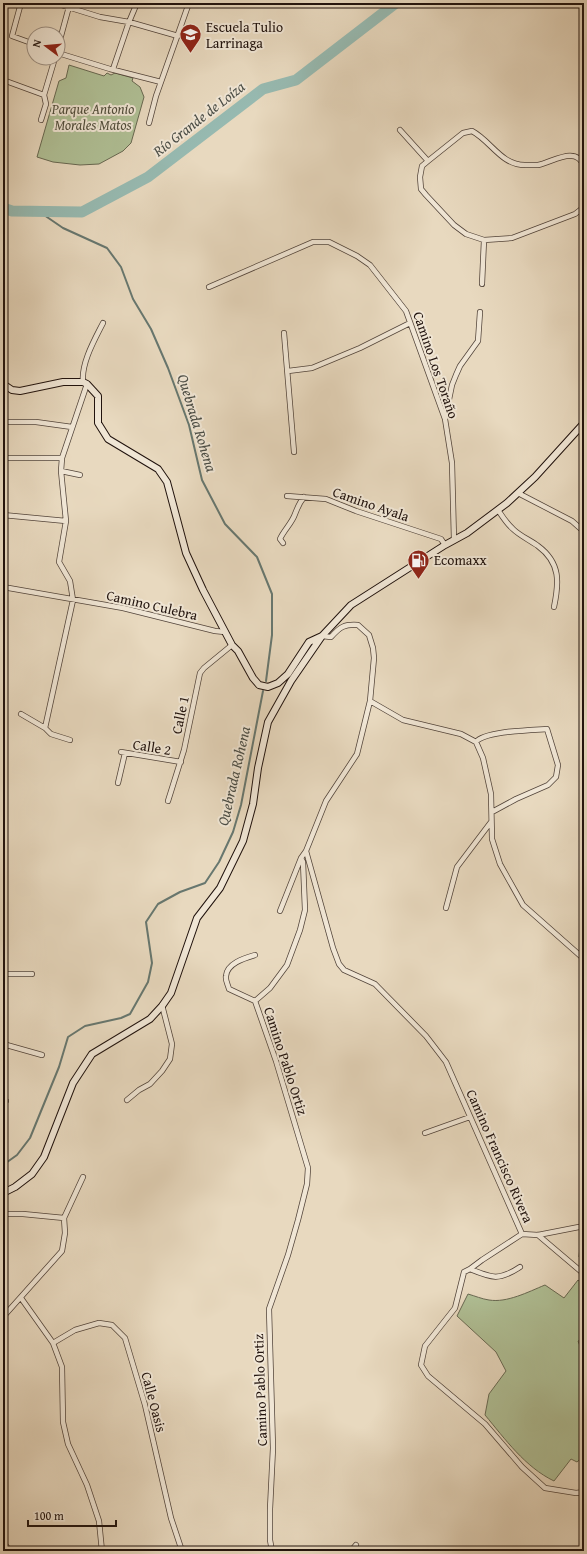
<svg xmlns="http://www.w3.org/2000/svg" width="587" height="1554" font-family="'Gentium Book Plus',serif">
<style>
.green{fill:#b0c096;stroke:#686952}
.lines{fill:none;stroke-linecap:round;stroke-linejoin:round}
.stream{stroke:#67776f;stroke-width:2}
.river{stroke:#97bab1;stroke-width:11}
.street-casing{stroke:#52443a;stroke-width:6}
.secondary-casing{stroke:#20120d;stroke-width:8}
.street{stroke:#f0e6d5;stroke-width:4.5}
.secondary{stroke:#f0e6d5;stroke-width:6}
.labels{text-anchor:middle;stroke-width:4;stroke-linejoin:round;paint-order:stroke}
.poi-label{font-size:14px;fill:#20120d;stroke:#f0e6d5;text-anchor:start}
.park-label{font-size:14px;font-style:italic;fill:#524f3d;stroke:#f0e6d5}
.street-label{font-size:14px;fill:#20120d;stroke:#f0e6d5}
.water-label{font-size:15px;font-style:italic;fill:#4a4d46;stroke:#f0e6d5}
</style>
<rect width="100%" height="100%" fill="#e8d9bf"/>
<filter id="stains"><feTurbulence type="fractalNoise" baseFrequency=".005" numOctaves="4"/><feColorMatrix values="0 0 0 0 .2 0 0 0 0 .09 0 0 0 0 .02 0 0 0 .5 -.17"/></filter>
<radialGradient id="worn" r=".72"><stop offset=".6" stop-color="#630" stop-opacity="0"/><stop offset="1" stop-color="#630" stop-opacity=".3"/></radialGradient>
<path class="green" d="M69,65L104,76L107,73L111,75L115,73L133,78L132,81L140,87L144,97L131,143L123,151L99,164L80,165L53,162L37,157L59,81L66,78Z
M584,1235V1261L579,1257L581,1236Z
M578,1280L584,1285V1339L578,1341L584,1356V1456L577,1462L571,1459L554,1481C525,1467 505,1439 485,1415L489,1394L506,1371L496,1352L457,1316L468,1294C475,1296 482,1299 489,1300C507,1303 528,1292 545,1285L564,1298Z"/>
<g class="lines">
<path class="stream" d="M34,212L44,215L63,228L107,248L121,267L133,299L151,329L168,368L189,425L202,480L225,524L257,557L272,594V635L266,681
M3,1165L17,1155L30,1138L59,1067L68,1037L85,1026L121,1018L130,1014L148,982L152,963L146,922L158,904L180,892L205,883L219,862L233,832L241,805L263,691"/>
<path class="river" d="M3,208L12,211L82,212L148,177L263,89L296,80L396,3"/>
<defs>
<path id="street" d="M21,3L12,36L34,44
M55,3L100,17L129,22L178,36
M58,47L70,3
M58,53L110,69L161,82
M113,69L129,22L137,3
M3,80L44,95
M41,120L46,104L44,95L55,58
M149,123L156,96L189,3
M400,130L428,161
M584,166C576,145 553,162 538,165C534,165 529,165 525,165C501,165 491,141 472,131L463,133L428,161L422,166L420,177L421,189L426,195L454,225L466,234L484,240L512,238L575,214L584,207
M482,284L484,240
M209,287L313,242H329L357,256L370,265L406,311L445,419L452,463L454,540
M284,333L294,452
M288,371L312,368L360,348L410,323
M83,382C81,363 95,339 103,323
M445,419L452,385L456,375L460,366L478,341L480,312
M3,422H36L72,427
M3,458H62
M61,471L80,475
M518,493L572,521L581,529
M287,496L326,499L356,511L441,539L445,545
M498,510C502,516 507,524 513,529C520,536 530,540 538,546C561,563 559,583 554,607
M3,515L66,521
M283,543L280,539C284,530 292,523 295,514C298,507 299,503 304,497
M3,587L123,608L215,631L225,632
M370,701L403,720L461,734L476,742L483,758L491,794L492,839L500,864L523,905L584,959
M21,714L45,728
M70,740L51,734L45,728L73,600L70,581L59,562L66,521L61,471L62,458L87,384
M476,742C484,731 532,730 547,729L558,765L556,777L548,785L516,799L492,812
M121,752L181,762
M118,783L125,753
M168,801L184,750L200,673L204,668L232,645
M306,851L333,948L339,964L344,970L375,984L426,1036L446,1062L522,1234
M446,908L457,867L491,822
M280,911L301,858
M3,974H32
M255,1001L276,1061L308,1168L307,1184L298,1220L288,1255L269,1309L273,1448L270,1509V1540L272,1551
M255,1001L270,988L287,965L300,930L305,910L303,862L301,858L306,851L326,801L357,754L370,701L374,658L373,648L369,635L358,625C344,624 340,627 331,637L322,636
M255,1001L229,989C228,985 225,980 226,976C227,963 245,958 255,955
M3,1044L42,1055
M3,1100L6,1101
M127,1100L139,1090L150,1084L162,1071L170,1059L172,1044L162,1005
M425,1133L470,1117
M3,1214H23L64,1218
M64,1218L83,1177
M522,1234L482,1260L470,1269L464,1272L455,1308L425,1346L421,1365L428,1376L485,1424L522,1467L545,1488L576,1493L584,1492
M522,1234L538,1235L584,1226
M538,1235L584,1274
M470,1269C492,1278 499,1281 520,1267
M21,1298L53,1343L62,1367L63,1422L68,1444L87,1485L99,1521L102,1551
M3,1317L62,1251L65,1233L64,1218
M53,1343L75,1330L99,1323L112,1325L125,1338L145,1405L171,1518L182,1551
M3,1542L10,1551
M351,1551L356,1545"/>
<path id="secondary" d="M3,384L12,390L20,391L63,382H83L87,384L98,396V423L108,439L158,469L167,482L186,553L203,590L232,645L238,651L253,678L259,685L268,687L278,683L288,674L309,642L322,636L351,605L445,545L467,533L507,503L535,477L584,423
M3,1193L15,1187L32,1174L44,1157L73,1083L92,1054L150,1019L162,1006L171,993L197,918L220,888L243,841L253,804L258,768L268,722L291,681L322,636"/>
</defs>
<use href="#street" class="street-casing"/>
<use href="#secondary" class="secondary-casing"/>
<use href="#street" class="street"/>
<use href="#secondary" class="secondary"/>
</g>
<defs>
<symbol id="school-pin" viewBox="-11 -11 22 30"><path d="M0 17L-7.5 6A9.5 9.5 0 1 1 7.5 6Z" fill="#8f2418" stroke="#f0e6d5"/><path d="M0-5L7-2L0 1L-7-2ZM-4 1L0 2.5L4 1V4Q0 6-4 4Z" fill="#fff"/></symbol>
<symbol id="fuel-pin" viewBox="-11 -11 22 30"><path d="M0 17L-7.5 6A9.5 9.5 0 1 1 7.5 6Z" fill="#8f2418" stroke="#f0e6d5"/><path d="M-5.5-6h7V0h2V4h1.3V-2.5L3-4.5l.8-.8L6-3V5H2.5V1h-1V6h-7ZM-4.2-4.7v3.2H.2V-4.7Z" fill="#fff"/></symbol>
</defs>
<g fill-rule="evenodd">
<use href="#school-pin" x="178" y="22" width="25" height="34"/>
<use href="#fuel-pin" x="406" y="548" width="25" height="34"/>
</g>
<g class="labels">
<g class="poi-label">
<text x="206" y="32">Escuela Tulio<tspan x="206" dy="16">Larrinaga</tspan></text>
<text x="434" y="565">Ecomaxx</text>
</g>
<g class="park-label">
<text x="93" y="114">Parque Antonio<tspan x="93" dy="16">Morales Matos</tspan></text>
</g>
<g class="street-label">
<text transform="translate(436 365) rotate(71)" y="5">Camino Los Toraño</text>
<text transform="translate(371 504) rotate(19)" y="5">Camino Ayala</text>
<text transform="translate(152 605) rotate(13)" y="5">Camino Culebra</text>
<text transform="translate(180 715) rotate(-78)" y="5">Calle 1</text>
<text transform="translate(152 747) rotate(9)" y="5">Calle 2</text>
<text transform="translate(286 1061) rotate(72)" y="5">Camino Pablo Ortiz</text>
<text transform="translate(500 1156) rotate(66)" y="5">Camino Francisco Rivera</text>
<text transform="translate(260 1390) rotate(-92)" y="5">Camino Pablo Ortiz</text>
<text transform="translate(154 1402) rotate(75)" y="5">Calle Oasis</text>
</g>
<g class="water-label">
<text transform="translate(199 119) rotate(-38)" y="5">Río Grande de Loíza</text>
<text transform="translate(197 423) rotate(73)" y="5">Quebrada Rohena</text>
<text transform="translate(234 776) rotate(-77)" y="5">Quebrada Rohena</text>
</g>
</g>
<rect width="587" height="1554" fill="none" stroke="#e8d9bf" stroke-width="16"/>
<rect x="4" y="4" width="579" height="1546" fill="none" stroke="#20120d" stroke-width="2"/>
<rect x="8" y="8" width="571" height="1538" fill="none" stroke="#20120d"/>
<g transform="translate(46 46) rotate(286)"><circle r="19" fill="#f0e6d5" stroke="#9d9185"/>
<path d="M0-3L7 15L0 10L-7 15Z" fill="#8f2418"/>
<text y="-6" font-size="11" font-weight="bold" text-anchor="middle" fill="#20120d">N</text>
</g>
<path d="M28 1520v6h88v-6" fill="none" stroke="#20120d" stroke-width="2"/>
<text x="34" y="1520" font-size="12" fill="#20120d" stroke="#f0e6d5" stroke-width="3" paint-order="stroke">100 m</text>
<rect width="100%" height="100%" filter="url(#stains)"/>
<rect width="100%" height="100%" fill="url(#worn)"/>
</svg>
